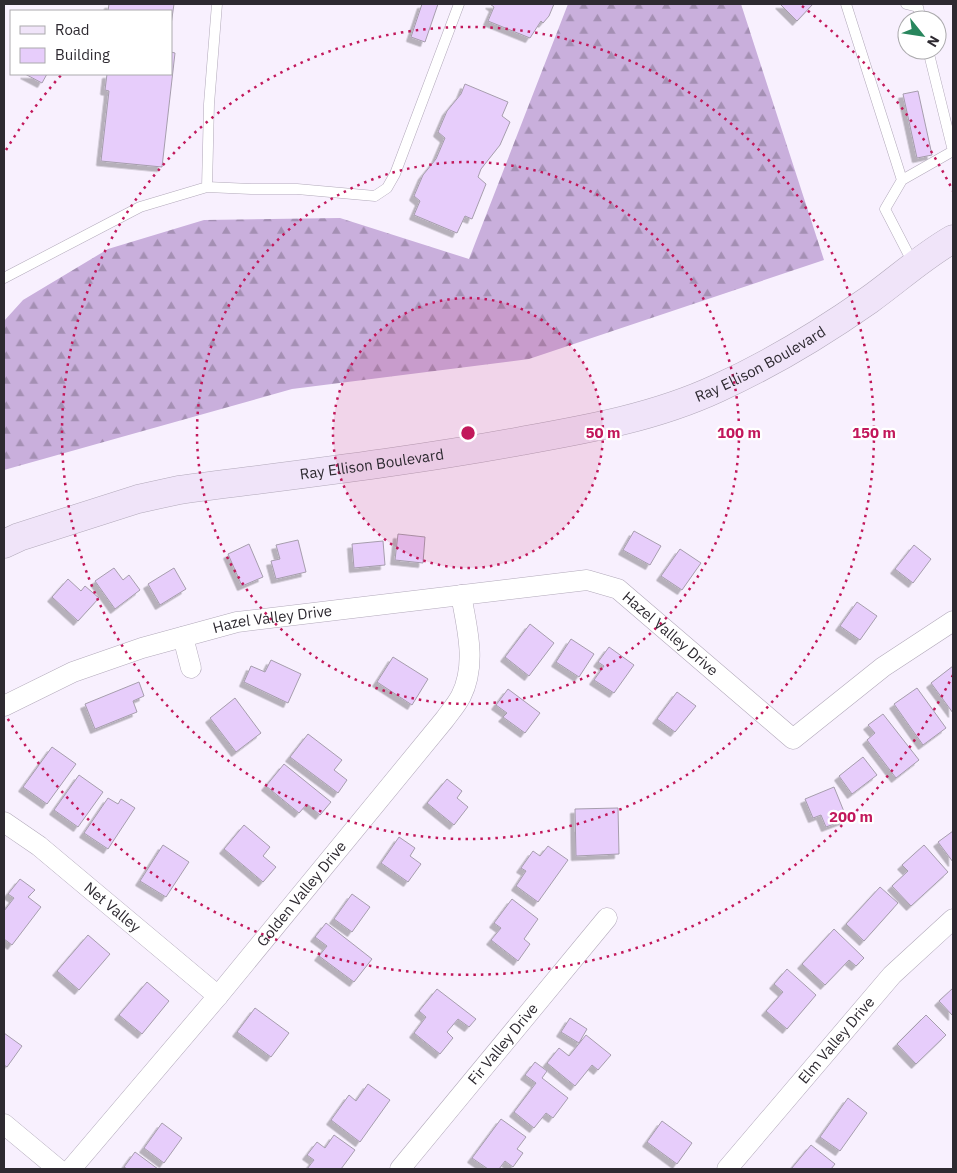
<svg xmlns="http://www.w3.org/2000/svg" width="957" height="1173" font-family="'IBM Plex Sans',sans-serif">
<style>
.forest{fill:url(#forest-firs)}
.building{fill:#e7cdfb;stroke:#a69dad;filter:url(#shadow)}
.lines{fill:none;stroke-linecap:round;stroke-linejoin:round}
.lane-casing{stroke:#b2a9ba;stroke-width:11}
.street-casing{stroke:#b2a9ba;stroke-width:21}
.secondary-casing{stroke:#b2a9ba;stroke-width:29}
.lane{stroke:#fff;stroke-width:10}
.street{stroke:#fff;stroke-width:20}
.secondary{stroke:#f0e4f9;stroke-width:28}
.ring{fill:none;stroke:#c2185b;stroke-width:2.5;stroke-dasharray:2.5 5}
.labels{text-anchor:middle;stroke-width:4.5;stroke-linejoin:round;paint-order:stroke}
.street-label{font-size:15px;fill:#2e2a31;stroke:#fff}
.centre{fill:#c2185b;stroke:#fff;stroke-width:2.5}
.ring-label{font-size:15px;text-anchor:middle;font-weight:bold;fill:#c2185b;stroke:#fff;stroke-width:4.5;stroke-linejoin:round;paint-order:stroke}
</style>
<defs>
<pattern id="forest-firs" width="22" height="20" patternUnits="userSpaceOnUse" patternTransform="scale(1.25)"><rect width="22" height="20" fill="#c9afdc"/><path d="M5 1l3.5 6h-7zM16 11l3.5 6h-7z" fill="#a48fb3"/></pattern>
<filter id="shadow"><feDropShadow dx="-4.5" dy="4.5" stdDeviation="0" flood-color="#0004"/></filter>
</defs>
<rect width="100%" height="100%" fill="#f8f0fe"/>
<path class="forest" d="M568,4H741L824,260L529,359L292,389L4,470V321L23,300L108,249L204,220L340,218L469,259Z"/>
<path class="building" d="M109,4H174L171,25V11H108Z
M422,4H438L425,42L411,37Z
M490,4H554L549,16L543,23L541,21L530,38L488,21L494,7Z
M780,4H813L797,21Z
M171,52L175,53L162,167L101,161L109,91L105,90L107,74H171Z
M25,74H47L42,83Z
M465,84L508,102L502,116L510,122L500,145L481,169L478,177L486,184L472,219L465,216L457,233L414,215L420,201L414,196L423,175L436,159L445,138L438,132L447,111L461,94Z
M918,91L932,155L917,158L903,94Z
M634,531L661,546L650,565L623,550Z
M398,534L425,537L423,563L395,560Z
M298,540L306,572L276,579L271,561L280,559L276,545Z
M383,541L385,565L354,568L352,544Z
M249,544L263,577L242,586L228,554Z
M914,545L931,559L913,583L895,569Z
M680,549L701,563L682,590L661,576Z
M114,568L123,580L129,575L140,590L115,609L95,581Z
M174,568L186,589L160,605L148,584Z
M68,579L81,591L85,586L99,598L78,621L52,597Z
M857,602L877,616L860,640L840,626Z
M530,624L554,643L529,676L505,657Z
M571,639L594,654L579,677L556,662Z
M609,647L634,665L614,693L594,680L604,666L598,662Z
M393,657L428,679L412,705L377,682Z
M271,660L301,674L288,703L244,682L251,666L265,672Z
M953,666V713L931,683Z
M139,682L144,696L133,701L137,712L95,729L85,704Z
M917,688L946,728L923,745L894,704Z
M508,689L540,713L525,733L503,717L507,713L496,705Z
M677,692L696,706L675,732L657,719Z
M235,698L261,733L236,752L210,718Z
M883,714L919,760L896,778L867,740L875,733L868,725Z
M308,734L342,760L334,770L347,780L338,793L290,757Z
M52,747L76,764L47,804L23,787Z
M863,757L877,775L852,794L839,776Z
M284,764L331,802L320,815L307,804L299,813L266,786Z
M79,775L103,792L78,827L54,810Z
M447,779L462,791L457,798L468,807L454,825L427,803Z
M834,787L847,819L826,827L821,815L813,818L805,799Z
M108,798L118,804L121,799L135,808L108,849L84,833Z
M618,808L619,854L576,856L575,809Z
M244,825L270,847L263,856L276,867L263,882L224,849Z
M953,831V862L938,842Z
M399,837L415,848L410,856L421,864L408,882L381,863Z
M163,845L189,862L166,897L140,881Z
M924,845L948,872L911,906L892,886L908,871L902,865Z
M548,846L568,860L538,902L516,886L526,871L521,868L533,851L540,856Z
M20,879L35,890L28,897L41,907L12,945L4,939V911L14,898L8,894Z
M880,887L898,903L864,941L846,924Z
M352,894L370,907L352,932L334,919Z
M512,899L538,919L524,939L530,944L518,961L491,940L501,928L494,923Z
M326,923L372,959L354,982L319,956L327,946L315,937Z
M834,929L864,958L856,966L849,960L825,985L802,964Z
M88,935L110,954L79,990L57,971Z
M787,969L816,995L787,1029L766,1011L783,992L774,984Z
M147,982L169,1001L142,1034L119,1015Z
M953,988V1016L939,1001Z
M437,989L476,1019L469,1027L458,1019L447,1032L453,1038L440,1054L414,1033L426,1017L419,1011Z
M255,1008L289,1033L271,1057L237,1032Z
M926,1015L946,1035L916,1064L897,1044Z
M570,1018L587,1029L579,1043L561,1032Z
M4,1033L22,1046L7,1067L4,1065Z
M586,1035L611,1055L598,1070L592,1065L575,1086L547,1063L559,1048L569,1056Z
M535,1062L547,1071L542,1078L568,1098L553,1118L546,1113L534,1128L514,1112L536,1083L525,1075Z
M368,1084L390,1100L360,1142L331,1120L349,1095L356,1101Z
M848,1098L867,1113L840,1151L820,1137Z
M501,1119L526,1137L517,1149L523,1153L513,1167L505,1161L499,1169H488L472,1158Z
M662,1121L692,1143L677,1164L647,1142Z
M162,1123L182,1138L164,1163L144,1148Z
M334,1135L355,1150L341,1169H307L314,1160L307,1155L317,1142L325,1148Z
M811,1145L835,1164L831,1169H791Z
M135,1152L158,1169H127L124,1167Z"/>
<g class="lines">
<defs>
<path id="lane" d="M846,4L902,180
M906,4L918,7L921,20
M207,187L209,104L217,4
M914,265L885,209L902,180L953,151L928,50
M4,278L140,207L207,187L251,189H297L375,196L387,188L395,174L459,4"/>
<g id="street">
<path d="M183,637L191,668"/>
<path id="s1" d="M4,706L73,672L142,648L237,622L587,580L618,589L793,739L883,667L953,621"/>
<path id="s2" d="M4,822L39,846L218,996"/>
<path d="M4,1124L58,1169"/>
<path id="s3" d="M71,1169L218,996L445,719C450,712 457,704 461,696C477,664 467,628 461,595"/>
<path id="s4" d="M400,1169L607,918"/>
<path id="s5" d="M727,1169L892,975L953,919"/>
</g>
<g id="secondary">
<path id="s6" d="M4,544L19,537L138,499L179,490C293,475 408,462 521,441C588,429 656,417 718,388C773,363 819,335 869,300C897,280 923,256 953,239"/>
</g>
</defs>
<use href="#lane" class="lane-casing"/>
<use href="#street" class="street-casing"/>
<use href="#secondary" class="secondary-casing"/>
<use href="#lane" class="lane"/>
<use href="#street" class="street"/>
<use href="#secondary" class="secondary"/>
</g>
<circle cx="468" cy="433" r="135" fill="#c2185b" fill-opacity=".12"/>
<g class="ring">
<circle cx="468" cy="433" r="135"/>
<circle cx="468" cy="433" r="271"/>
<circle cx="468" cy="433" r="406"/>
<path d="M953 675A542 542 0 0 1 6 716M6 150A542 542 0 0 1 62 74M802 6A542 542 0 0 1 953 191"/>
</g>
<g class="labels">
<g class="street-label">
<text dy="5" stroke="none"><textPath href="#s6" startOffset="782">Ray Ellison Boulevard</textPath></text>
<text dy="5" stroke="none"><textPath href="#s6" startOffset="378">Ray Ellison Boulevard</textPath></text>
<text dy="5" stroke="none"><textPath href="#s1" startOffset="284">Hazel Valley Drive</textPath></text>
<text dy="5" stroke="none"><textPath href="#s1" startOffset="702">Hazel Valley Drive</textPath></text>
<text dy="5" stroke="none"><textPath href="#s3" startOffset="359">Golden Valley Drive</textPath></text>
<text dy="5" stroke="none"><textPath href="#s2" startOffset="138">Net Valley</textPath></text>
<text dy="5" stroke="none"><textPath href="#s5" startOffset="169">Elm Valley Drive</textPath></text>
<text dy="5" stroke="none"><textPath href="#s4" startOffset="162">Fir Valley Drive</textPath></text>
</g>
</g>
<circle cx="468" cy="433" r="8" class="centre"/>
<g class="ring-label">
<text x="603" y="438">50 m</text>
<text x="739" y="438">100 m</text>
<text x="874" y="438">150 m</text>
<text x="851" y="822">200 m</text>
</g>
<rect width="957" height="1173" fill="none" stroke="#2e2a31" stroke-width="10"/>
<rect x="10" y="10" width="162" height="65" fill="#ffffff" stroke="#abaaad"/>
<rect x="20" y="26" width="25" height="8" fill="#f0e4f9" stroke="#abaaad"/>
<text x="55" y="35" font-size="15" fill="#2e2a31">Road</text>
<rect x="20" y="48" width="25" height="15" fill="#e7cdfb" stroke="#abaaad"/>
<text x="55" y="60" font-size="15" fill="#2e2a31">Building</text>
<g transform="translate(922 35) rotate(120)"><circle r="24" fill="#ffffff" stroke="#abaaad"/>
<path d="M0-4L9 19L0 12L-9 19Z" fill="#28865d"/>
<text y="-8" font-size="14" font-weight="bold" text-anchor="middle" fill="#2e2a31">N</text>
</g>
</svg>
